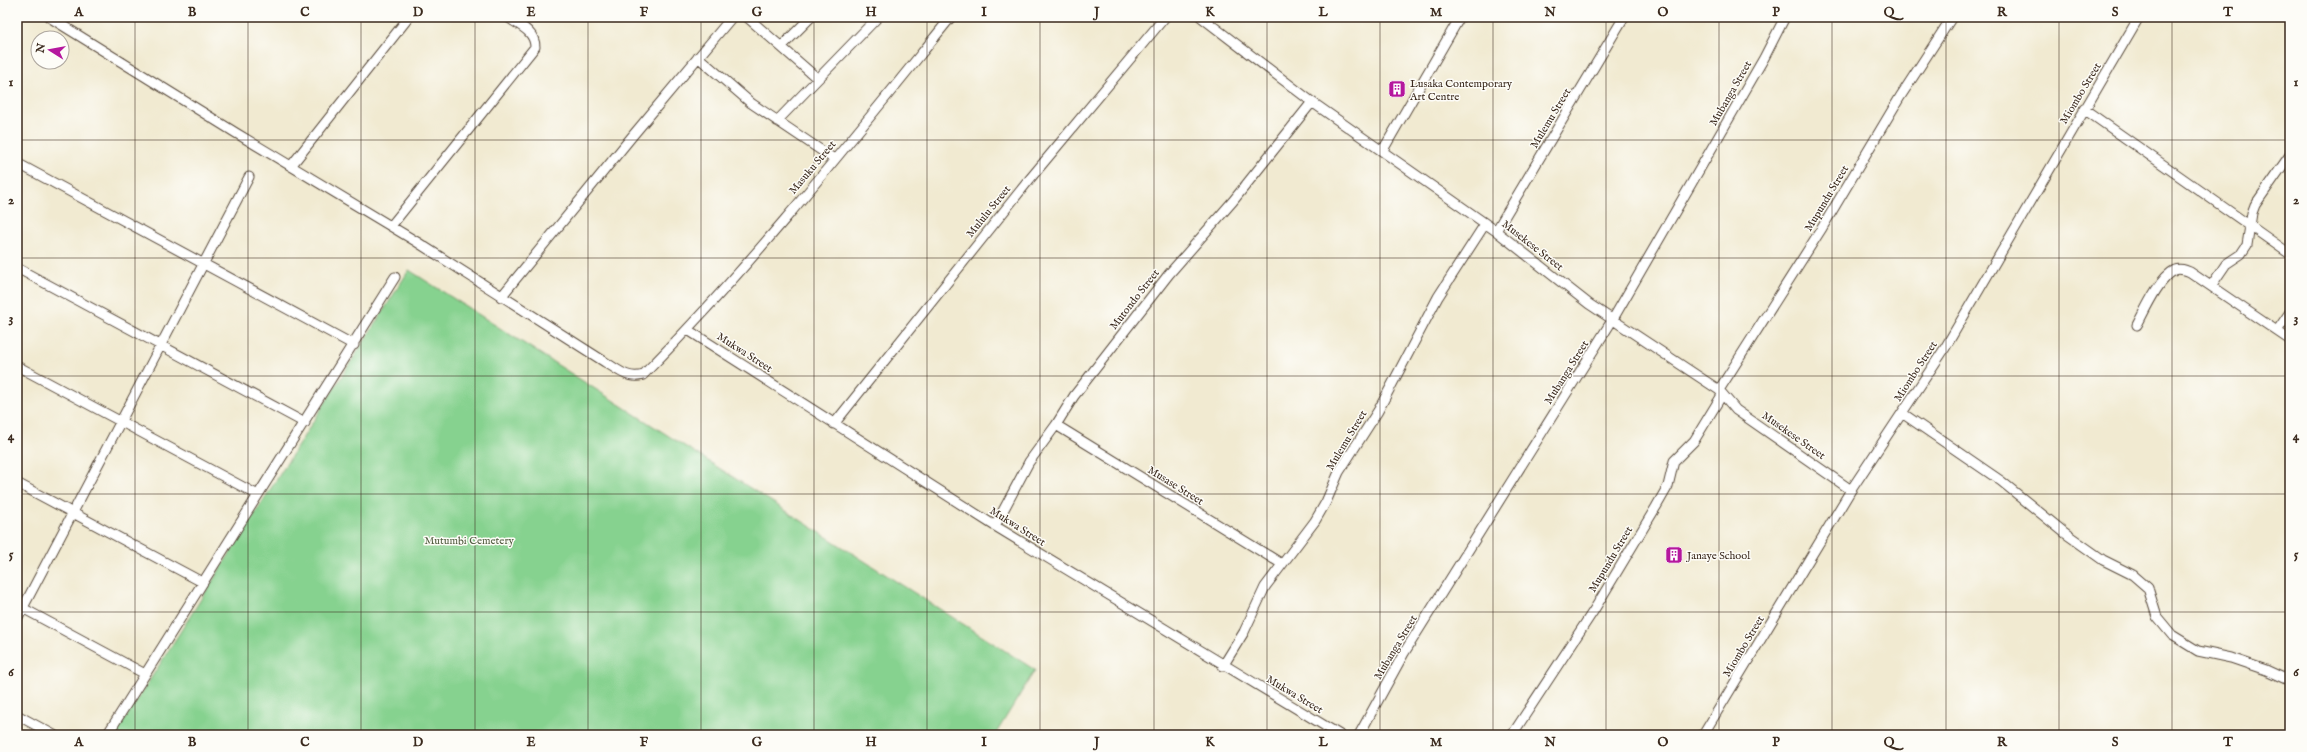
<svg xmlns="http://www.w3.org/2000/svg" width="2307" height="752" font-family="'IM FELL English',serif">
<style>
.green{fill:#86d28f;stroke:#607e56}
.lines{fill:none;stroke-linecap:round;stroke-linejoin:round}
.street-casing{stroke:#564739;stroke-width:11}
.street{stroke:#fff;stroke-width:9}
.grid{fill:none;stroke:#3b2a1e;stroke-width:1;stroke-opacity:0.55}
.labels{text-anchor:middle;stroke-width:3;stroke-linejoin:round;paint-order:stroke}
.poi-label{font-size:11px;fill:#3b2a1e;stroke:#fdfcf7;text-anchor:start}
.street-label{font-size:11px;fill:#3b2a1e;stroke:#fdfcf7}
.park-label{font-size:11px;fill:#525c40;stroke:#fdfcf7}
.neatline{fill:none;stroke:#3b2a1e;stroke-width:1.5}
.grid-label{font-size:13px;text-anchor:middle;font-weight:bold;fill:#3b2a1e}
</style>
<rect width="100%" height="100%" fill="#fdfcf7"/>
<filter id="ink" filterUnits="userSpaceOnUse"><feTurbulence type="fractalNoise" baseFrequency=".025" numOctaves="2"/><feDisplacementMap in="SourceGraphic" scale="8" xChannelSelector="R" yChannelSelector="G"/><feConvolveMatrix kernelMatrix="1 2 1 2 8 2 1 2 1" color-interpolation-filters="sRGB"/></filter>
<filter id="wash" filterUnits="userSpaceOnUse"><feTurbulence type="fractalNoise" baseFrequency=".012" numOctaves="4" result="noise"/><feDisplacementMap in="SourceGraphic" scale="16" xChannelSelector="R" yChannelSelector="G"/><feGaussianBlur stdDeviation="0.9" result="paint"/><feColorMatrix in="noise" values="0 0 0 0 0 0 0 0 0 0 0 0 0 0 0 0 0 1.4 0 .05"/><feComposite in="paint" operator="in"/></filter>
<g filter="url(#wash)">
<rect width="100%" height="100%" fill="#f1ead1"/>
<path class="green" d="M409,270L1035,670L995,735H115Z"/>
</g>
<g filter="url(#ink)">
<g class="lines">
<defs>
<path id="street" d="M49,17L236,133L417,242L605,362C617,369 628,380 643,375C754,263 852,139 951,17
M747,17L818,79
M1201,17L1312,102L1496,231L1589,304L1719,390L1736,410L1851,490
M782,46L811,17
M698,57L751,103L834,159
M2084,109L2290,254
M777,121L878,17
M1383,150L1460,17
M17,163L354,345
M291,166L409,17
M391,226L535,47C535,31 519,25 507,17
M1496,231L1624,17
M17,268L305,423
M2211,286L2226,264L2241,254L2247,245L2252,213L2255,205L2290,155
M501,297L634,134L732,17
M2137,325C2145,310 2159,278 2175,270C2180,268 2185,270 2190,272L2290,340
M688,330L995,526L1340,735
M2277,331L2290,312
M17,366L258,495
M1719,390L1822,228L1900,97L1952,17
M1902,413L2001,481L2065,533L2103,560L2133,575L2148,588L2157,617L2172,635L2198,651L2231,658L2266,670L2290,681
M834,424L1029,180L1165,17
M1056,425L1282,564
M17,483L202,582
M995,526L1029,462L1056,425L1074,396L1169,274L1233,201L1312,102
M17,605L145,674
M17,619L249,177
M1223,666L1244,632L1265,587L1315,521L1326,502L1339,472L1378,411L1438,297L1485,224
M17,715L54,735
M107,735L395,277
M1359,735L1404,653L1613,319L1764,58L1785,17
M1512,735L1594,610L1656,507L1668,486L1674,461L1694,441L1722,395
M1703,735L1851,490L1945,348L2139,17"/>
</defs>
<use href="#street" class="street-casing"/>
<use href="#street" class="street"/>
</g>
</g>
<path class="grid" d="M135,17V735M248,17V735M361,17V735M475,17V735M588,17V735M701,17V735M814,17V735M927,17V735M1040,17V735M1154,17V735M1267,17V735M1380,17V735M1493,17V735M1606,17V735M1719,17V735M1832,17V735M1946,17V735M2059,17V735M2172,17V735M17,140H2290M17,258H2290M17,376H2290M17,494H2290M17,612H2290"/>
<defs>
<symbol id="building-square" viewBox="-11 -11 22 22"><rect x="-9" y="-9" width="18" height="18" rx="4" fill="#b5179e" stroke="#fdfcf7"/><path d="M-4-6H4V6H1V3H-1V6H-4ZM-2.5-4.3h1.7v1.8h-1.7ZM.8-4.3h1.7v1.8H.8ZM-2.5-1h1.7V.8h-1.7ZM.8-1h1.7V.8H.8Z" fill="#fff"/></symbol>
</defs>
<g fill-rule="evenodd">
<use href="#building-square" x="1387" y="79" width="20" height="20"/>
<use href="#building-square" x="1664" y="545" width="20" height="20"/>
</g>
<g class="labels">
<g class="poi-label">
<text x="1410" y="87">Lusaka Contemporary<tspan x="1410" dy="13">Art Centre</tspan></text>
<text x="1687" y="559">Janaye School</text>
</g>
<g class="street-label">
<text transform="translate(1730 93) rotate(-60)" y="4">Mubanga Street</text>
<text transform="translate(2080 93) rotate(-59)" y="4">Miombo Street</text>
<text transform="translate(1550 118) rotate(-59)" y="4">Mulemu Street</text>
<text transform="translate(812 167) rotate(-50)" y="4">Masuku Street</text>
<text transform="translate(1826 198) rotate(-59)" y="4">Mupundu Street</text>
<text transform="translate(988 211) rotate(-51)" y="4">Mululu Street</text>
<text transform="translate(1533 245) rotate(38)" y="4">Musekese Street</text>
<text transform="translate(1134 299) rotate(-52)" y="4">Mutondo Street</text>
<text transform="translate(745 352) rotate(33)" y="4">Mukwa Street</text>
<text transform="translate(1915 371) rotate(-57)" y="4">Miombo Street</text>
<text transform="translate(1566 372) rotate(-58)" y="4">Mubanga Street</text>
<text transform="translate(1794 435) rotate(35)" y="4">Musekese Street</text>
<text transform="translate(1346 440) rotate(-59)" y="4">Mulemu Street</text>
<text transform="translate(1176 485) rotate(32)" y="4">Musase Street</text>
<text transform="translate(1018 526) rotate(32)" y="4">Mukwa Street</text>
<text transform="translate(1610 559) rotate(-59)" y="4">Mupundu Street</text>
<text transform="translate(1743 646) rotate(-59)" y="4">Miombo Street</text>
<text transform="translate(1395 647) rotate(-59)" y="4">Mubanga Street</text>
<text transform="translate(1295 694) rotate(31)" y="4">Mukwa Street</text>
</g>
<g class="park-label">
<text x="469" y="544">Mutumbi Cemetery</text>
</g>
</g>
<rect width="2307" height="752" fill="none" stroke="#fdfcf7" stroke-width="44"/>
<g transform="translate(50 50) rotate(281)"><circle r="19" fill="#fdfcf7" stroke="#afa8a0"/>
<path d="M0-3L7 15L0 10L-7 15Z" fill="#b5179e"/>
<text y="-6" font-size="11" font-weight="bold" text-anchor="middle" fill="#3b2a1e">N</text>
</g>
<rect x="22" y="22" width="2263" height="708" class="neatline"/>
<g class="grid-label">
<text x="79" y="16">A</text>
<text x="192" y="16">B</text>
<text x="305" y="16">C</text>
<text x="418" y="16">D</text>
<text x="531" y="16">E</text>
<text x="644" y="16">F</text>
<text x="757" y="16">G</text>
<text x="871" y="16">H</text>
<text x="984" y="16">I</text>
<text x="1097" y="16">J</text>
<text x="1210" y="16">K</text>
<text x="1323" y="16">L</text>
<text x="1436" y="16">M</text>
<text x="1550" y="16">N</text>
<text x="1663" y="16">O</text>
<text x="1776" y="16">P</text>
<text x="1889" y="16">Q</text>
<text x="2002" y="16">R</text>
<text x="2115" y="16">S</text>
<text x="2228" y="16">T</text>
<text x="11" y="86">1</text>
<text x="2296" y="86">1</text>
<text x="11" y="204">2</text>
<text x="2296" y="204">2</text>
<text x="11" y="322">3</text>
<text x="2296" y="322">3</text>
<text x="11" y="440">4</text>
<text x="2296" y="440">4</text>
<text x="11" y="558">5</text>
<text x="2296" y="558">5</text>
<text x="11" y="676">6</text>
<text x="2296" y="676">6</text>
<text x="79" y="746">A</text>
<text x="192" y="746">B</text>
<text x="305" y="746">C</text>
<text x="418" y="746">D</text>
<text x="531" y="746">E</text>
<text x="644" y="746">F</text>
<text x="757" y="746">G</text>
<text x="871" y="746">H</text>
<text x="984" y="746">I</text>
<text x="1097" y="746">J</text>
<text x="1210" y="746">K</text>
<text x="1323" y="746">L</text>
<text x="1436" y="746">M</text>
<text x="1550" y="746">N</text>
<text x="1663" y="746">O</text>
<text x="1776" y="746">P</text>
<text x="1889" y="746">Q</text>
<text x="2002" y="746">R</text>
<text x="2115" y="746">S</text>
<text x="2228" y="746">T</text>
</g>
</svg>
